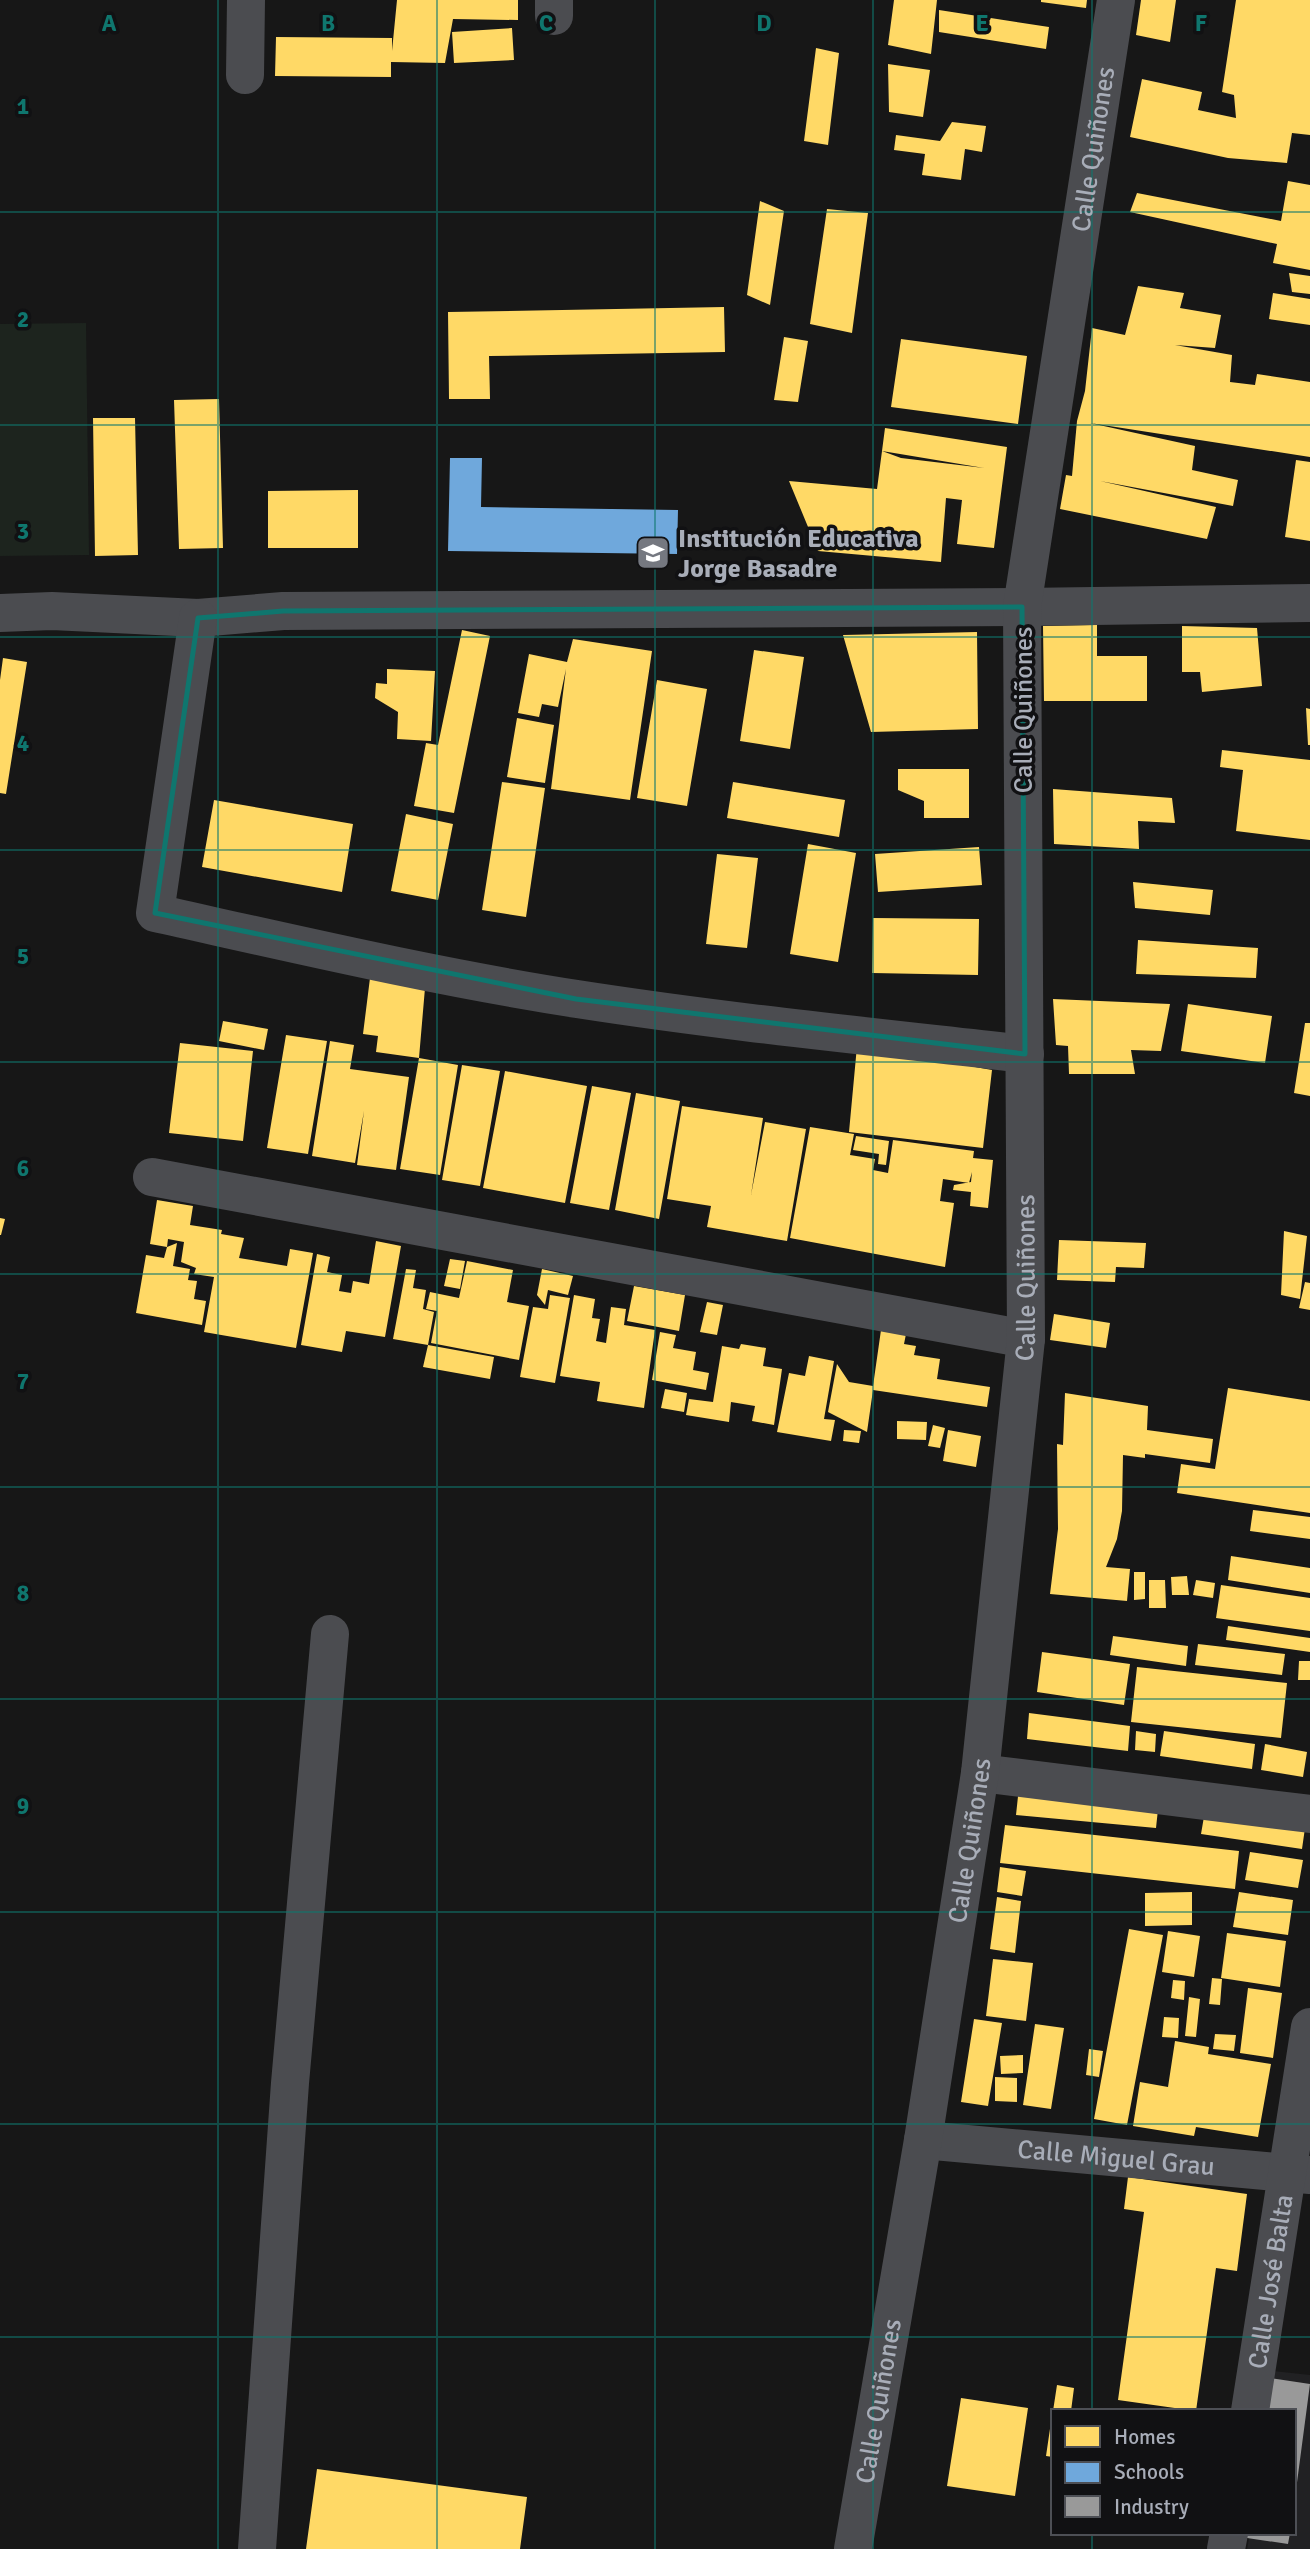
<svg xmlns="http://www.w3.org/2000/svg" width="1310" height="2549" font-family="Signika,sans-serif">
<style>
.built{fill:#212123}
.green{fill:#1d241e}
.homes{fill:#ffd966}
.schools{fill:#6fa8dc}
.industry{fill:#999}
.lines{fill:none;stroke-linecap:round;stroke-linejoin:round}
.minor{stroke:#4b4c50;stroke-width:38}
.marked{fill:none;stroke:#0f766e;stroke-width:5;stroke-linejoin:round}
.grid{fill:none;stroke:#0f766e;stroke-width:2;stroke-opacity:0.55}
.labels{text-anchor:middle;stroke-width:7;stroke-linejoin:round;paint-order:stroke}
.street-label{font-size:26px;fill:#a8adb8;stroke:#111113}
.poi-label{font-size:26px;font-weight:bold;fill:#a8adb8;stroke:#111113;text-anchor:start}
.grid-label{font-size:23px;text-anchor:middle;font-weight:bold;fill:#0f766e;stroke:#111113;stroke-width:7;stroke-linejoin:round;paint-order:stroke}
</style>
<rect width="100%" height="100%" fill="#171717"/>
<path class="built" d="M1273,2371L1310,2375V2549H1247L1250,2533H1294V2411H1267Z"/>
<path class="green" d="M86,323L89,555L0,556V324Z"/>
<path class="homes" d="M397,0H518V20L453,19L445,63L391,62V77L275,76L276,37L392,38V51Z
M894,0H937L931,54L888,45Z
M1041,0H1087L1086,8L1041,2Z
M1141,0H1176L1170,42L1136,35Z
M1236,0H1310V135L1292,133L1287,163L1228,158L1130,137L1142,79L1202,92L1198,110L1236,118L1234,95L1222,92Z
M939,10L1049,27L1046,49L939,32Z
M512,28L514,60L454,63L452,32Z
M816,48L839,53L828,145L804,141Z
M888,64L930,70L923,117L889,112Z
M952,122L986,126L982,152L965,149L961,180L922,175L925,154L894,150L896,135L940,141Z
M1288,181L1310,185V270L1273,263L1277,244L1130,212L1137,193L1281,221Z
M760,201L784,211L770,305L747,295Z
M827,209L868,213L852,333L810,324Z
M1289,273L1310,276V294L1292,292Z
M1138,286L1184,293L1180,308L1221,315L1215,348L1175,345L1232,355L1230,382L1255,385L1257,374L1310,382V457L1090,423L1195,446L1192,470L1238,480L1233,506L1100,481L1216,507L1207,539L1060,509L1066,475L1072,476L1077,421L1085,391L1092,328L1125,335Z
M1273,293L1310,299V325L1269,319Z
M724,307L725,352L489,356L490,399H449L448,312Z
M784,337L808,341L798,402L774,400Z
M901,339L1027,356L1018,424L891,407Z
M219,399L223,548L179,549L174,400Z
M93,418H135L138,555L95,556Z
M885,428L1007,447L994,548L957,544L962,500L946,498L941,562L818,551L789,481L877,489L882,451L901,458L984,468L882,451Z
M1296,460L1310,462V541L1285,537Z
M358,490V548H268V491Z
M1097,625V656H1147V701H1044L1043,626Z
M1182,626L1257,628L1262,686L1202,692L1200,672H1182Z
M462,630L490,636L454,813L414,806L426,743L438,745Z
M977,632L978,729L871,732L843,635Z
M573,639L652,651L630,800L551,789L566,669L558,707L542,704L539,717L518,713L529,654L567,662Z
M754,650L804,657L790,749L740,741Z
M3,658L27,662L6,794L0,793V680Z
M387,669L435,671L431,741L397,739L398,712L375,698L376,683L387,684Z
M657,680L707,689L687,806L637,798Z
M1306,708L1310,709V745H1308Z
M517,718L554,725L545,783L507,777Z
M1222,750L1310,760V840L1236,831L1243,770L1220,767Z
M898,769H969V818H924V801L898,790Z
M502,782L545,788L526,917L482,910Z
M733,782L845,800L839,837L727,818Z
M1053,789L1172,798L1175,823L1138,821L1139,849L1054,844Z
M214,800L353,824L342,892L202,867Z
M406,814L453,824L438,900L391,891Z
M808,844L856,853L838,962L790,954Z
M979,847L982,885L878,892L875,854Z
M717,854L758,858L747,948L706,944Z
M1133,882L1213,890L1210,915L1135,908Z
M873,918L979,919L978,975L872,973Z
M1138,940L1258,948L1256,978L1136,974Z
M371,970L425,988L419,1058L376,1052L378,1036L363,1034Z
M1053,999L1170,1004L1161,1051L1131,1050L1135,1074H1069L1068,1046L1056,1045Z
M1188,1004L1272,1016L1265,1063L1181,1051Z
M223,1021L268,1029L264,1050L219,1041Z
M1305,1023H1310V1096L1294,1093Z
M286,1035L327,1041L308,1154L267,1148Z
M330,1041L354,1045L350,1069L409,1077L396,1170L357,1165L364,1111L355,1163L312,1156Z
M180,1043L253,1051L243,1141L169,1133Z
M857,1046L992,1070L983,1148L849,1132Z
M419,1058L458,1065L440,1175L400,1169Z
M462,1065L500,1071L480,1186L442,1180Z
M505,1071L587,1086L565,1203L483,1188Z
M592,1086L631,1093L609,1210L570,1203Z
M636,1093L680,1101L659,1219L615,1210Z
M682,1106L763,1118L751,1195L765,1122L806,1129L787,1241L707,1227L711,1206L667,1199Z
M810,1127L854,1134L850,1155L875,1159L873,1170L888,1173L893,1140L974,1151L973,1158L993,1160L988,1208L970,1206L971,1192L953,1190L954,1185L971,1182L972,1172L969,1183L943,1179L940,1201L954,1203L945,1267L790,1238Z
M856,1136L889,1141L886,1165L878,1164L879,1154L853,1150Z
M157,1200L193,1206L190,1225L222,1230L221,1234L244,1238L239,1258L287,1266L290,1249L313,1253L296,1348L204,1332L214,1277L194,1274L196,1268L181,1262L184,1242L168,1239L167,1247L150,1244Z
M0,1218L5,1219L1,1235H0Z
M1284,1231L1307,1236L1300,1299L1281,1295Z
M1059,1240L1146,1243L1144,1268L1116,1267L1115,1282L1057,1280Z
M376,1241L401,1246L385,1337L346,1331L342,1352L301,1345L317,1254L330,1257L327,1272L342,1275L339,1291L351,1293L353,1281L369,1284Z
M177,1243L173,1266L190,1269L188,1280L197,1281L194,1299L206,1301L202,1325L136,1313L146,1255L164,1258L167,1247Z
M450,1259L465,1261L460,1289L444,1286Z
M467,1261L513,1270L507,1302L529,1306L519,1360L431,1343L437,1311L426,1309L430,1292L459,1298Z
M406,1269L416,1270L413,1288L426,1290L423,1309L434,1312L428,1345L393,1339Z
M542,1269L573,1276L568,1295L548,1290L545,1305L537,1295Z
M1305,1282L1310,1283V1310L1299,1308Z
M634,1286L685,1295L679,1331L627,1321Z
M550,1295L570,1298L555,1383L520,1377L533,1307L548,1309Z
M574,1295L595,1299L592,1318L600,1319L596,1341L606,1343L611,1307L626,1309L624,1325L655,1330L644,1408L597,1401L600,1382L560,1376Z
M707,1302L723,1305L717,1335L700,1332Z
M1054,1314L1110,1323L1106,1348L1050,1340Z
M881,1330L906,1334L904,1344L916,1346L914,1355L940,1359L937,1379L990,1387L987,1407L873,1390L867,1432L828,1412L837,1364L849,1382L873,1386Z
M660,1332L676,1335L673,1348L696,1352L693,1370L709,1373L706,1390L652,1380Z
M741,1344L766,1348L763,1366L782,1369L774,1425L752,1421L755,1406L731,1402L729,1422L686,1415L689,1399L713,1402L722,1346L739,1349Z
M428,1345L494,1357L490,1379L423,1367Z
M809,1356L834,1361L824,1419L835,1420L831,1441L777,1432L789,1373L805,1376Z
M1228,1388L1310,1401V1513L1177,1493L1181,1464L1215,1469Z
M665,1389L687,1393L684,1412L661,1408Z
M1065,1393L1148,1406L1147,1430L1213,1439L1210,1463L1145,1454V1458L1123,1455L1122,1511L1117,1539L1106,1567L1130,1569L1127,1601L1050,1594L1058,1529L1057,1444L1063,1445Z
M897,1421L927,1422L926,1440L897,1439Z
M933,1425L945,1428L940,1448L928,1446Z
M844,1430L861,1431L859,1443L843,1441Z
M948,1430L981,1436L976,1467L943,1461Z
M1253,1510L1310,1517V1539L1250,1531Z
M1231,1556L1310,1568V1593L1228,1580Z
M1134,1572H1145V1599L1134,1600Z
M1187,1576L1189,1595H1172L1171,1577Z
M1149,1580H1165L1166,1608H1149Z
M1196,1580L1215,1583L1213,1598L1193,1595Z
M1221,1585L1310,1598V1631L1216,1618Z
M1228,1626L1310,1638V1652L1226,1640Z
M1113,1636L1188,1646L1186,1666L1110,1655Z
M1198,1644L1285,1654L1282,1675L1195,1665Z
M1042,1652L1130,1664L1124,1705L1037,1692Z
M1299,1661H1310V1680H1298Z
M1137,1667L1287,1683L1281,1738L1131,1722Z
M1029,1713L1130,1726L1128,1751L1027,1739Z
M1136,1731L1156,1734L1155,1752L1135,1750Z
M1164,1731L1255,1744L1252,1769L1160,1756Z
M1265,1744L1307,1752L1303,1777L1261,1770Z
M1019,1787L1159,1800L1156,1828L1016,1815Z
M1206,1805L1306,1821L1302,1849L1201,1834Z
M1005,1825L1239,1851L1235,1889L1000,1863Z
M1250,1852L1303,1860L1298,1888L1245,1880Z
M1000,1867L1026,1871L1022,1896L997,1892Z
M1192,1892V1925L1145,1926V1893Z
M1239,1892L1293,1900L1288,1935L1233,1927Z
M997,1897L1021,1901L1015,1953L990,1949Z
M1129,1929L1163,1935L1127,2125L1094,2119Z
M1168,1931L1200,1936L1194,1977L1162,1972Z
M1227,1933L1286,1941L1280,1987L1221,1978Z
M993,1959L1033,1963L1026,2021L986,2016Z
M1212,1978L1222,1979L1220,2005L1209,2004Z
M1173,1980L1185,1981L1184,2000L1171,1998Z
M1248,1988L1282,1993L1273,2058L1240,2053Z
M1189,1997L1200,1999L1196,2037L1185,2036Z
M1164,2017L1179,2018L1178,2038L1162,2037Z
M974,2019L1002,2023L988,2106L961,2102Z
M1035,2024L1064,2028L1051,2109L1023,2105Z
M1215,2034L1236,2035L1234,2051L1213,2049Z
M1175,2041L1209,2047L1208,2054L1271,2064L1258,2137L1196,2127L1194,2136L1133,2126L1140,2082L1168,2087Z
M1089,2049L1103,2051L1099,2077L1086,2075Z
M1023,2055V2073L1001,2074L1000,2056Z
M995,2077L1017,2078V2102L995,2101Z
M1128,2177L1247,2194L1237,2271L1216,2268L1196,2411L1118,2400L1144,2212L1124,2209Z
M1057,2385L1074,2388L1071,2411H1053Z
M961,2398L1028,2408L1015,2496L947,2486Z
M1051,2422H1053V2457L1046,2456Z
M317,2469L527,2497L520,2549H306Z"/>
<path class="schools" d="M450,458H482L481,507L678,510L677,554L448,551Z"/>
<path class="industry" d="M1270,2378L1310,2384L1296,2490L1294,2411H1265Z
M1247,2533H1290L1288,2544L1247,2538Z"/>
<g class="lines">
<g class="minor">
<path d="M554,0V16"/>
<path d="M245,75L246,0"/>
<path d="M0,613L52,611L198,618L283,611L1022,607L1310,603"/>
<path d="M198,618L155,913C295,944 435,977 577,999C725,1022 875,1037 1025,1054"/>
<path d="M152,1177L1026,1339"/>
<path d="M980,1773L1310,1814"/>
<path id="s1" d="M923,2140L1310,2175"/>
<path id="s2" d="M1250,2411L1310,2027"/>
<path d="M257,2549L290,2083L330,1634"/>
<path id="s3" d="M853,2549L923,2140L980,1773L1026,1339L1022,607L1116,0"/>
<path d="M1226,2549L1229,2533"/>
</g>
</g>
<path class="marked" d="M1022,607L1025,1054L576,999L155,913L198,618L283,611Z"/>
<path class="grid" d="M218,0V2549M437,0V2549M655,0V2549M873,0V2549M1092,0V2411M0,212H1310M0,425H1310M0,637H1310M0,850H1310M0,1062H1310M0,1274H1310M0,1487H1310M0,1699H1310M0,1912H1310M0,2124H1310M0,2337H1310M1092,2533V2549"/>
<defs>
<symbol id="school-square" viewBox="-11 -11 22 22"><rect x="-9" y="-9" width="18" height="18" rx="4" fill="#757880" stroke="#111113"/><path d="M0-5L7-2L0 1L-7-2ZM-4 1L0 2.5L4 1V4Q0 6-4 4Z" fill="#fff"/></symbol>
</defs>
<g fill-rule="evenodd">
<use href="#school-square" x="634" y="534" width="38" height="38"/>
</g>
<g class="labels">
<g class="street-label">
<text dy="9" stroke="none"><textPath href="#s3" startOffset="2418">Calle Quiñones</textPath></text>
<text transform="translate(1023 710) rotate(-90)" y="9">Calle Quiñones</text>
<text dy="9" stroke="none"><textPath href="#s3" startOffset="1284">Calle Quiñones</textPath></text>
<text dy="9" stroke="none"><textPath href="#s3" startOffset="718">Calle Quiñones</textPath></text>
<text dy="9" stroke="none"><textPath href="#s1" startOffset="194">Calle Miguel Grau</textPath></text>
<text dy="9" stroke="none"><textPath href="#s2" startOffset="131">Calle José Balta</textPath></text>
<text dy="9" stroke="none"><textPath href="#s3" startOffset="150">Calle Quiñones</textPath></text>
</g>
<g class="poi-label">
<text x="678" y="547">Institución Educativa<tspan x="678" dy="30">Jorge Basadre</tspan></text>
</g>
</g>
<g class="grid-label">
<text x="109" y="31">A</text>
<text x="328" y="31">B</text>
<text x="546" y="31">C</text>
<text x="764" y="31">D</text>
<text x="982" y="31">E</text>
<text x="1201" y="31">F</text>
<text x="23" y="114">1</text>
<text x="23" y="327">2</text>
<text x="23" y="539">3</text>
<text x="23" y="751">4</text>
<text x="23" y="964">5</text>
<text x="23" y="1176">6</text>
<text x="23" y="1389">7</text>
<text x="23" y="1601">8</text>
<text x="23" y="1814">9</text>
</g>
<rect x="1051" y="2409" width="245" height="126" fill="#111113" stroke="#4d4f55" stroke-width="2"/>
<rect x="1065" y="2426" width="35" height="21" fill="#ffd966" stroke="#4d4f55" stroke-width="2"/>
<text x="1114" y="2444" font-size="21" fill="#a8adb8">Homes</text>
<rect x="1065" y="2462" width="35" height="21" fill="#6fa8dc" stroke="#4d4f55" stroke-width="2"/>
<text x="1114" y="2479" font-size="21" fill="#a8adb8">Schools</text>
<rect x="1065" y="2496" width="35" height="21" fill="#999999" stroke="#4d4f55" stroke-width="2"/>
<text x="1114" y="2514" font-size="21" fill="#a8adb8">Industry</text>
</svg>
